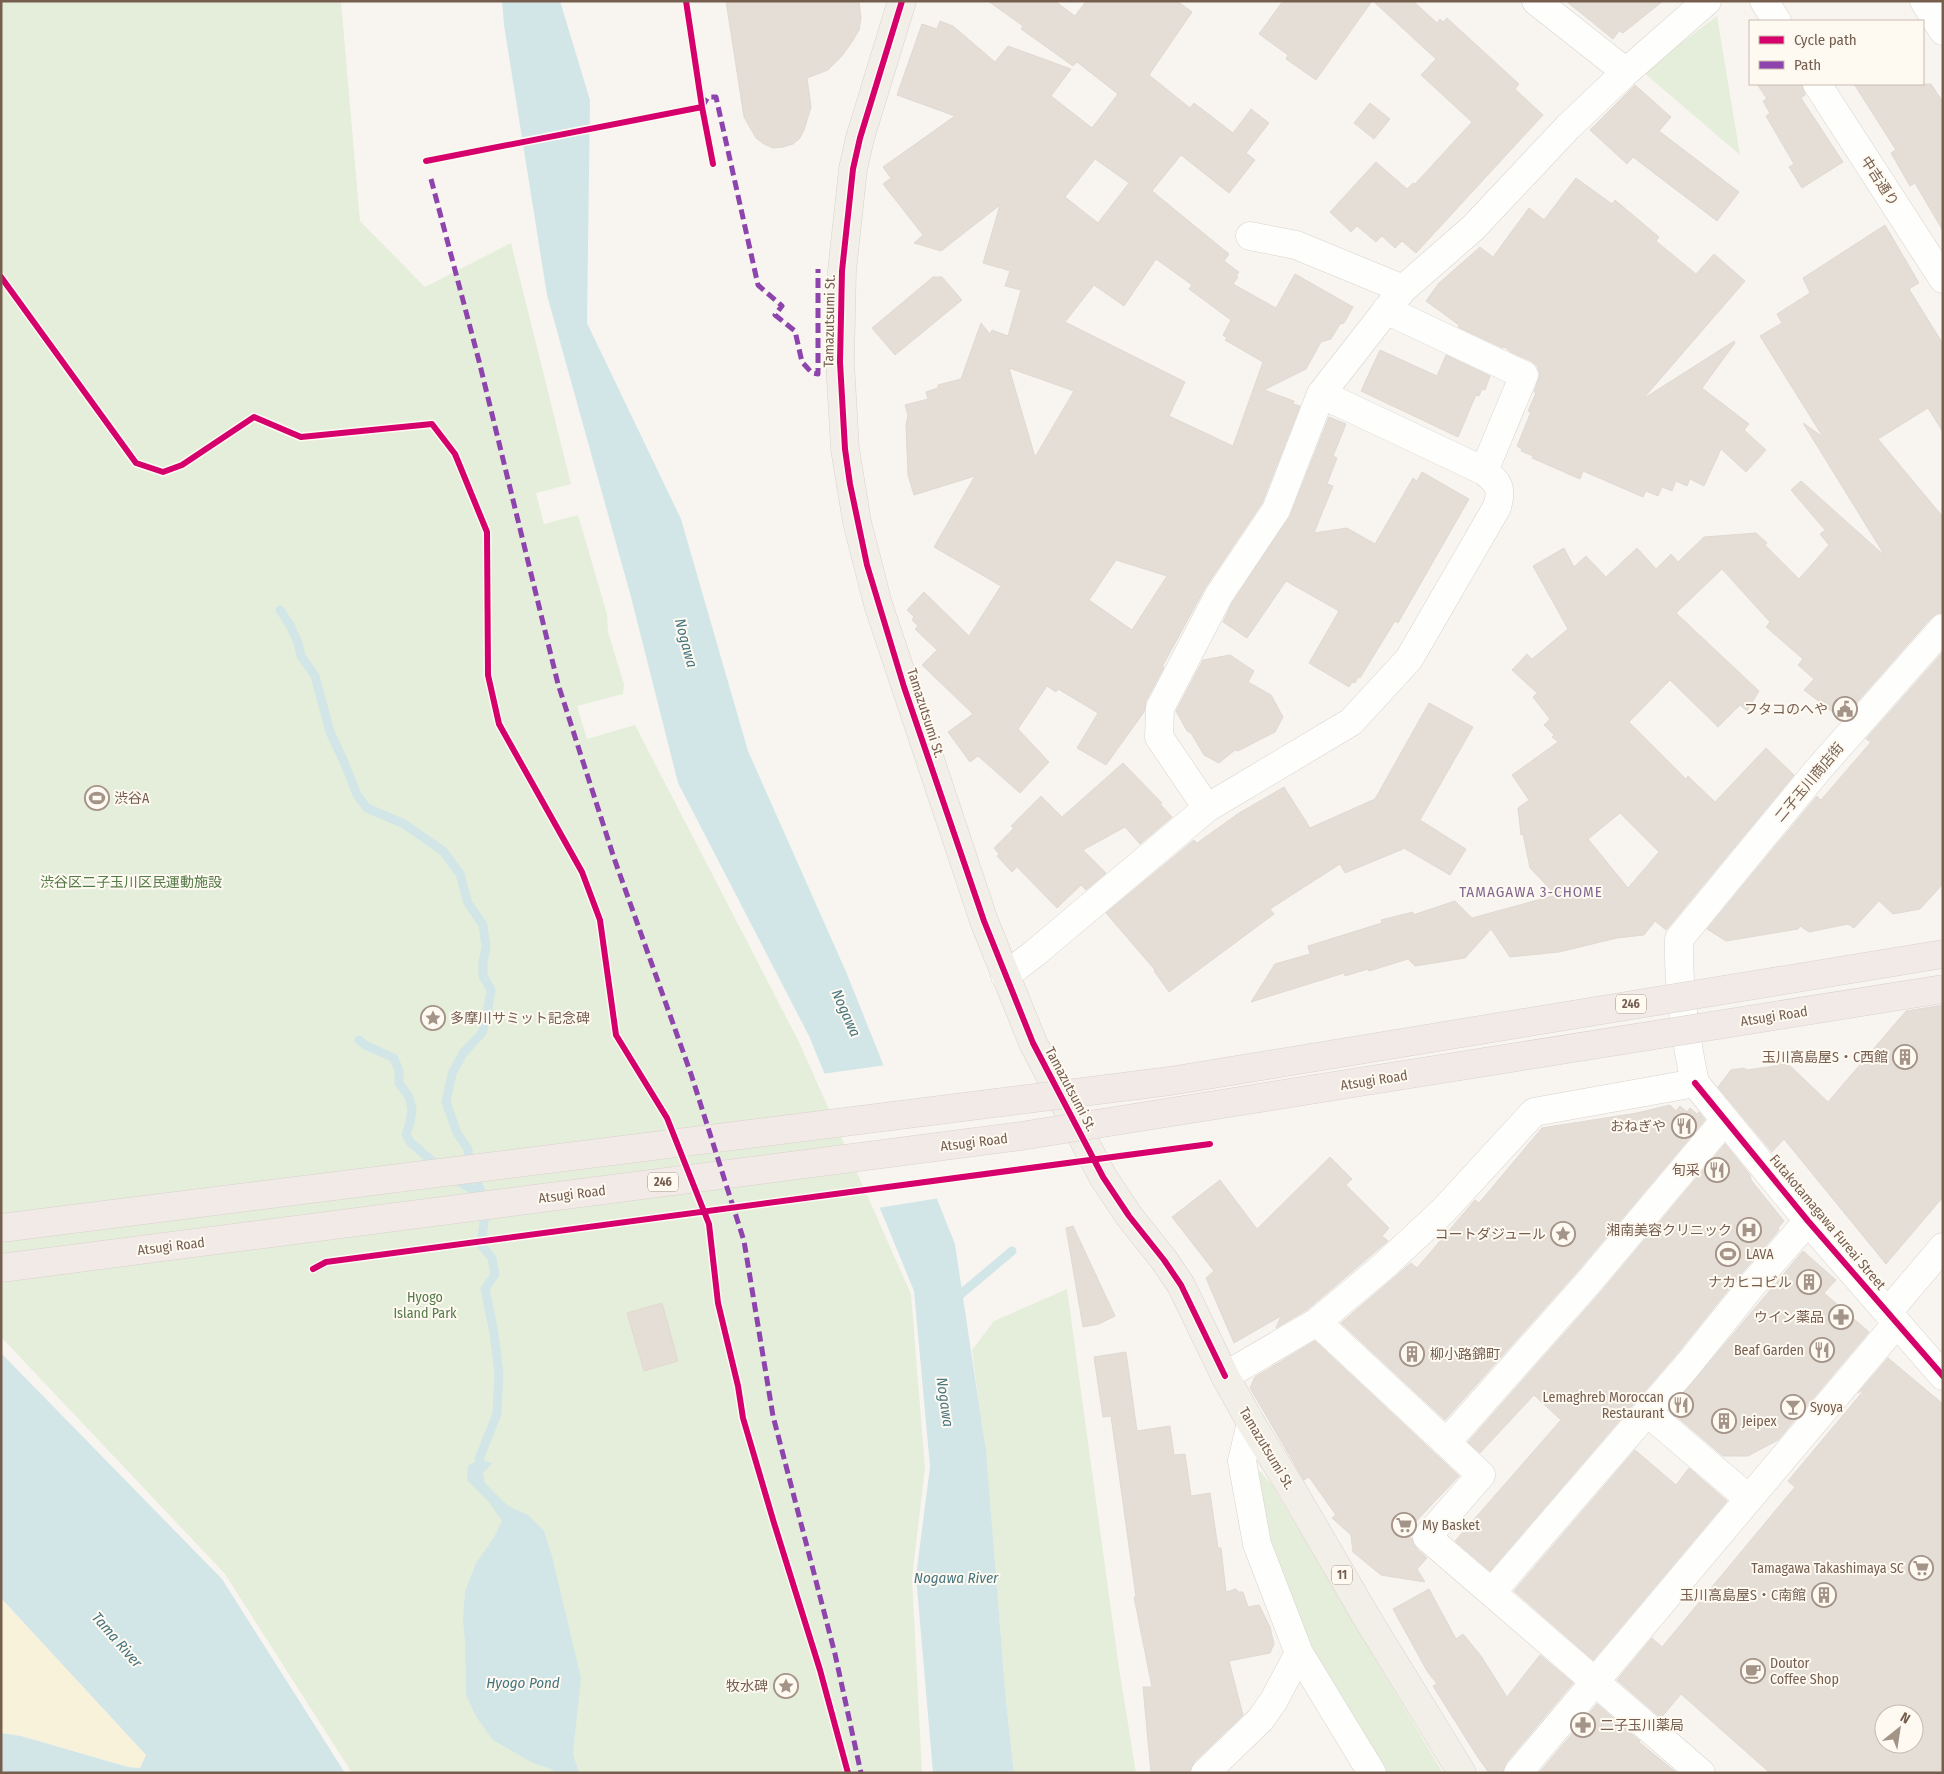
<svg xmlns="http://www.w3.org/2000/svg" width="1944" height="1774" font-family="'Fira Sans Condensed','Noto Sans JP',sans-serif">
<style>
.green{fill:#e5eedb}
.sand{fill:#f8f2db}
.water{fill:#d2e6e8}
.pier{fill:#f8f5f0}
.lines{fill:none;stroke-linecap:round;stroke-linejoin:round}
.stream{stroke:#d2e6e8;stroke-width:9}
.building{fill:#e4ded7;stroke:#e1d9d2;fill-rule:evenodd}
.minor-casing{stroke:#d8d2cd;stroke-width:29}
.major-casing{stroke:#d9d1cc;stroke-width:29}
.minor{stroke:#fefefd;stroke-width:28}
.major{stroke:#f2efe8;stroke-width:28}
.highway-bridge-casing{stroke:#d9d1cc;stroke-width:29;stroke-linecap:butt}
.highway-bridge{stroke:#f1eae7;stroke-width:28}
.quiet{stroke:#8e44ad;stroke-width:5;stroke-dasharray:10 5;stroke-linecap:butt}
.cycleway-casing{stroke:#fefaf2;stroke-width:9}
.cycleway{stroke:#d6006c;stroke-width:6}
.labels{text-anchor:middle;stroke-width:4;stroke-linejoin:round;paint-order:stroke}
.shield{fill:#fefaf2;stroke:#9f8d80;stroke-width:1}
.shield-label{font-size:12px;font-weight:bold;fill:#765e4f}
.street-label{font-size:14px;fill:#765e4f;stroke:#fefaf2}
.poi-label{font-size:14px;fill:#765e4f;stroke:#fefaf2;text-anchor:end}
.park-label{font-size:14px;fill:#557b48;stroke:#fefaf2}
.water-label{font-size:15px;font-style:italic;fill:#477680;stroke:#fefaf2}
.neighbourhood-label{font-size:15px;letter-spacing:1px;fill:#846891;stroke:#fefaf2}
</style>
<rect width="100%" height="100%" fill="#f8f5f0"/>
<path class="green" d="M1,1H341L360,221L425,287L511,243L571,484L536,493L544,524L578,515L607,614L608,632L624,684L623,694L577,706L587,739L635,725L799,1042L911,1294L925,1468L912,1578L922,1773H352L225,1574L1,1337Z
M1717,16L1740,155L1643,72Z
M1067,1289L1119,1668L1136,1773H1014L1006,1701L986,1458L972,1350L994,1321Z
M1260,1471L1272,1485L1443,1773H1382L1317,1667L1273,1570L1257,1473Z"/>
<path class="sand" d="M1,1598L146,1755L140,1768L128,1767L21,1736L1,1733Z"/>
<path class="water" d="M502,1H560L590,100L587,323L681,519L748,751L847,974L955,1244L986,1451L1006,1701L1014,1773H933L916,1576L930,1467L914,1291L809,1036L678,783L631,597L547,295L504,25Z
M1,1353L222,1579L345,1773H1V1733L21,1736L128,1767L140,1768L146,1755L1,1598Z
M479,1459L492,1463L483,1473L485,1483L508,1506L528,1515L544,1531L552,1556L581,1678L573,1754L579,1773H556L551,1769L531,1762L493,1740L477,1718L466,1695L465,1641L463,1621L465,1591L476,1563L493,1539L502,1521L488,1501L467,1480L468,1466Z"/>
<path class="pier" d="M886,1065L940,1198L877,1208L822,1074Z"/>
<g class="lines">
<path class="stream" d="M280,610L290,625L298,643L301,656L315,676L330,732L345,764L357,795L367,808L404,824L443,851L460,874L468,903L483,925L486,947L483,962V976L491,990L486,1020L482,1033L463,1053L452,1074L446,1102L457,1133L468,1149L469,1163L483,1196L485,1214L481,1245L492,1258L495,1274L485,1289L494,1333L499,1373L497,1414L479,1459
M359,1040L365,1045L394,1058L399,1071V1083L409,1097L412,1109L410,1123L406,1134L410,1142L439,1167
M453,1178L483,1196
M955,1299L1012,1251"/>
</g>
<path class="building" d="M726,1H859L861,18L859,30L852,42L842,56L828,70L807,78L811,107L804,130L800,138L793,144L783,147L773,148L764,144L756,138L744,117Z
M988,1H1055L1075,16L1086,1H1177L1192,12L1149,75L1190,108L1194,103L1233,133L1251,109L1269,123L1246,153L1255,160L1229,193L1181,155L1152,191L1229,254L1224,261L1239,272L1236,276L1238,277L1233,284L1276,308L1295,274L1353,307L1344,323L1340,324L1331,339L1321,342L1306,369L1264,390L1294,401L1293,404L1300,406L1262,503L1205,588L1162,667H1164L1146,701L1144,712L1106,765L1077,748L1098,713L1058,689L1056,692L1047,686L1018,729L1049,762L1020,793L978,756L970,762L948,732L973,714L922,665L937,650L915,629L918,626L912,620L914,617L907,610L924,592L969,636L1001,586L934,547L975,476L914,495L908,475L906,425L908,415L905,405L928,399L926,392L938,388V385L961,379L981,323L990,334L992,330L1008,336L1021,290L1005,286L1010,271L1001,268V267L1000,268L983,263L1000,205L941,251L914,243L923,235L883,184L891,178L883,167L955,116L897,95L922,24L937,29L940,21L953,26L995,62L1008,46L1071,69L1051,96L1092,128L1118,94L1077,62L1073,66L1021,29L1023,26ZM1095,159L1129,183L1098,223L1065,197ZM1156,259L1192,285L1189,289L1231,320L1223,335L1227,338L1225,340L1263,362L1233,446L1169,416L1185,382L1065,322L1094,285L1124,306ZM1009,368L1074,391L1035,457ZM1116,560L1167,576L1132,630L1089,600Z
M1283,1H1372L1316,80L1286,59L1288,55L1259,34Z
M1373,1H1413L1437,23L1440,19L1443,22L1447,18L1519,84L1515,89L1543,115L1416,253L1402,241L1395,248L1382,236L1376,242L1357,226L1351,232L1330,212L1376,162L1407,189L1413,183L1415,184L1472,122L1421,75L1436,59Z
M1566,1H1663L1623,33L1619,31L1613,39Z
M1757,84H1802L1805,95L1801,98L1843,162L1802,188L1789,167L1794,164L1766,116L1770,113L1763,101L1767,99Z
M1854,84H1931L1943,102V231L1915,183L1910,186L1891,153L1896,150Z
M1635,85L1671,117L1659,131L1739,192L1717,221L1633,157L1627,164L1590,130Z
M1370,103L1390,119L1374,139L1354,123Z
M1576,178L1612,204L1615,200L1659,237L1656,241L1696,274L1714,254L1745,281L1643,399L1734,341L1735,343L1702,388L1749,424L1744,430L1766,450L1746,472L1721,449L1704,486L1690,479L1687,486L1676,481L1672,491L1662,487L1658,496L1646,491L1643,497L1583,471L1580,479L1532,458L1533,456L1521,451L1522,449L1517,446L1531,412L1528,411L1536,393L1534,392L1540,374L1537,366L1531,361L1511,352L1503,346V348L1458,327L1459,325L1426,301L1439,283L1480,247L1493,257L1529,208L1544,220Z
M1885,225L1919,283L1909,289L1943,344V432L1928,408L1878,439L1943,517V613H1938L1931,618L1842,719L1804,690L1814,679L1798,665L1803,659L1766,627L1770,622L1722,569L1676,613L1759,691L1747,711L1740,705L1718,727L1670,680L1629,722L1686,779L1688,776L1715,802L1766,748L1794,775L1666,930L1655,921L1644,935L1617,938L1559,952L1510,957L1491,929L1465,958L1415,966L1408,959L1369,971L1368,969L1345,976L1344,973L1251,1002L1275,964L1310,954L1308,946L1382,923L1381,920L1413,912V915L1455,901L1472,918L1556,895L1530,868L1523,834L1521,835L1518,808L1529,800L1512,775L1558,742L1552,737L1554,735L1544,725L1550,719L1533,697L1537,693L1512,670L1527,654L1532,659L1568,629L1533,566L1564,548L1574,567L1586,556L1606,577L1637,548L1656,569L1671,554L1678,562L1704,537L1756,533L1767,543L1765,545L1799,579L1829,545L1820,534L1825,530L1791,490L1801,481L1885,556L1803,423L1823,437L1760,336L1782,323L1777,314L1810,293L1803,278ZM1620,813L1659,852L1628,888L1588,839Z
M933,277H942L962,300L895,355L872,328Z
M1380,350L1437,376L1446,355L1490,376L1485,390L1482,389L1479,396L1476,395L1458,437L1361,391Z
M1329,417L1346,424L1333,456L1337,458L1327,484L1333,486L1314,533L1347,528L1375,544L1413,478L1417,481L1422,472L1469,499L1398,623L1395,621L1360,678L1358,677L1355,683L1352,682L1349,687L1309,663L1339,611L1286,581L1247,638L1223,622L1232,603L1290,516Z
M1943,652V884L1920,909L1893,914L1879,901L1854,928L1848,924L1809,932L1800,926L1798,929L1726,941L1707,929L1817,796L1821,800L1871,742L1866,739Z
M1230,655L1254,671L1248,682L1271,695L1283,717L1275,732L1238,751L1235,750L1219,763L1204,755L1191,733L1187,731L1176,711L1203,660Z
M1429,703L1473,727L1420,820L1466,849L1450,875L1402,847L1403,849L1345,873L1340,864L1270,909L1274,914L1169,992L1154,971L1155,970L1106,913L1194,840L1197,843L1239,813L1284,787L1310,828L1375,799Z
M1123,763L1162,803L1160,804L1172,817L1140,844L1125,827L1083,850L1106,873L1086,890L1081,885L1057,908L1017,867L1012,872L997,856L999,854L994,848L1014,828L1011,826L1041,796L1062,817Z
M1943,1005V1197L1886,1264L1784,1139L1772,1152L1718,1087L1731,1070L1744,1068L1747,1070L1775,1066L1785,1061L1828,1102L1906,1011Z
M1670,1105L1676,1111L1680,1106L1687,1112L1690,1108L1697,1114L1699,1112L1705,1120L1576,1273L1445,1420L1341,1323L1411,1263L1417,1268L1475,1200L1479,1203L1542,1128L1637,1113Z
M1725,1144L1750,1175L1751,1180L1784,1221L1778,1228L1779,1230L1741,1274L1675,1356L1490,1571L1455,1541L1561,1420L1534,1395L1480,1453L1468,1442L1600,1293Z
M1330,1157L1352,1179L1346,1185L1389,1228L1382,1236L1388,1241L1308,1309L1276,1328L1281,1316L1234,1343L1206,1278L1214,1271L1172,1217L1220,1180L1257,1229Z
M1073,1226L1115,1316L1099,1324L1083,1327L1066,1228Z
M1803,1251L1836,1280L1824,1293L1869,1332L1778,1440L1748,1456H1723L1669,1410Z
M662,1303L678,1361L644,1371L627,1313Z
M1315,1341L1459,1476L1405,1533L1412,1539L1417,1549L1427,1558L1417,1569L1425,1582L1381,1575L1353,1552L1351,1535L1332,1518L1336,1515L1309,1477L1304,1480L1250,1388L1255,1377Z
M1126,1352L1137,1431L1170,1426L1174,1455L1185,1454L1191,1496L1210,1493L1218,1548H1221L1226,1592L1236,1589L1238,1592H1243L1248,1607L1259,1605L1270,1627L1274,1644L1270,1653L1229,1661L1243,1715L1194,1762L1190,1773H1151L1143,1687H1152L1134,1597H1136L1111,1416L1103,1417L1094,1357Z
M1888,1358L1943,1404V1773H1770L1681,1694L1661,1718L1617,1680L1652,1638L1662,1647L1795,1487L1788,1481L1865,1389L1858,1393ZM1884,1714H1914V1744H1884Z
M1635,1450L1676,1485L1689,1468L1727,1501L1593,1660L1514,1591Z
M1429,1589L1456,1639L1463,1634L1481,1656L1507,1697L1540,1655L1573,1683L1506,1763L1503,1773H1489L1477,1756L1433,1686L1437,1684L1427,1671L1393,1609Z
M1597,1704L1640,1741L1639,1742L1677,1773H1539Z"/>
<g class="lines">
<defs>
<path id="minor" d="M1536,1L1626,72
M1764,1L1777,21
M1924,1L1943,31
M1817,84L1943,279
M1250,236L1296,245L1403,289
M1386,310L1524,375L1484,471
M1943,628L1817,771L1679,939C1678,986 1685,1036 1695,1083L1808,1221L1943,1376
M1207,808L1159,737L1160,708L1219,595L1276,510L1321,394
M1005,976L1035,953L1207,808L1351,722L1409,659L1497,507C1503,487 1498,483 1484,471L1321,394L1403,289L1473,228L1568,127L1626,72L1707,1
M1888,1312L1943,1247
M1317,1322L1481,1475L1427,1537L1701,1773
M1225,1376L1317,1322L1385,1265L1444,1210L1534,1112L1695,1083
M1647,1412L1748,1498
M1251,1423L1242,1461L1257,1544L1299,1653L1372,1773
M1447,1442L1588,1283L1725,1120
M1492,1592L1687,1366L1753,1284L1808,1221
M1205,1773L1261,1719L1274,1700L1299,1653
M1518,1773L1897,1323"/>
<path id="major" d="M902,1L860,138L853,169L842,271L840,362L845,449L857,522L878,604L984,921L1033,1043L1103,1177L1129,1216L1164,1260L1181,1285L1225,1376L1251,1423L1290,1486L1367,1618L1462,1773"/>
</defs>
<use href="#minor" class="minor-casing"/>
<use href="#major" class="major-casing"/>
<use href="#minor" class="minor"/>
<use href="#major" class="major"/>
<defs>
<path id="highway-bridge" d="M1,1228L1170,1081L1943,954
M1,1268L1021,1136L1943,989"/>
</defs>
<use href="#highway-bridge" class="highway-bridge-casing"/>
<use href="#highway-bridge" class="highway-bridge"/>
<path class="quiet" d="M702,107L708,97H716L758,285L782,306L775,315L795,331L802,362L812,373L818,374V269
M431,179L479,361L558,684L614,858L691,1074L744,1241L773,1416L835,1654L861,1773"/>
<defs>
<path id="cycleway" d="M686,1L702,107L713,164
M902,1L860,138L853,169L842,271L840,362L845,449L850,484L867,565L904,687L984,921L1033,1043L1103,1177L1129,1216L1164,1260L1181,1285L1225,1376
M426,161L702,107
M1,277L136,463L163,472L182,465L254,417L301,437L432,424L455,454L487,532L488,675L499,724L582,872L600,920L616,1035L667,1118L709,1224L718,1303L738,1386L743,1418L774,1523L820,1670L848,1773
M1695,1083L1808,1221L1943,1376
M313,1269L326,1262L1210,1144"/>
</defs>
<use href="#cycleway" class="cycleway-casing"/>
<use href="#cycleway" class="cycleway"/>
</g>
<defs>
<symbol id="civic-ring" viewBox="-11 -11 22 22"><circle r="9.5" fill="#fefaf2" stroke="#a49387" stroke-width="1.5"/><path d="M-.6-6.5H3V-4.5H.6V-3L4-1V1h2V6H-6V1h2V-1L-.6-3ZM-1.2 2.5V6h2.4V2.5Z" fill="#a49387"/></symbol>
<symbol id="stadium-ring" viewBox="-11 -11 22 22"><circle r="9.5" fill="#fefaf2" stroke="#a49387" stroke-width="1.5"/><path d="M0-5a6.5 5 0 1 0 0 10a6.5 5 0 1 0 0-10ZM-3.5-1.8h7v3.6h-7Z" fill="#a49387"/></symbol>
<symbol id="sight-ring" viewBox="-11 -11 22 22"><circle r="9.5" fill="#fefaf2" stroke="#a49387" stroke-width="1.5"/><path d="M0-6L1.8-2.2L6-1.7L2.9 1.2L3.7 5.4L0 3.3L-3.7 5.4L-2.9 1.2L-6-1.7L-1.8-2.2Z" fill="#a49387"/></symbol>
<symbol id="building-ring" viewBox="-11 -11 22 22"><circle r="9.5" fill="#fefaf2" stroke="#a49387" stroke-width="1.5"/><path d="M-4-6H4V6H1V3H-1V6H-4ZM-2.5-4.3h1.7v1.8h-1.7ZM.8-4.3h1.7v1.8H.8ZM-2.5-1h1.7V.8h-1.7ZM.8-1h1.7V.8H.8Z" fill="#a49387"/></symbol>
<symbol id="restaurant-ring" viewBox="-11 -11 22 22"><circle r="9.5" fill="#fefaf2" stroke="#a49387" stroke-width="1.5"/><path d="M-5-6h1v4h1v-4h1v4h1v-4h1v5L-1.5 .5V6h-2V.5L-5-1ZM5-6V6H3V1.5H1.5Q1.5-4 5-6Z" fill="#a49387"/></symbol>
<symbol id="hospital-ring" viewBox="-11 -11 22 22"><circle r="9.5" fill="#fefaf2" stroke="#a49387" stroke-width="1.5"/><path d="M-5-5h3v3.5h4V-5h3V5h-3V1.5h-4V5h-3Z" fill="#a49387"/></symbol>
<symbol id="pharmacy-ring" viewBox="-11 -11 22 22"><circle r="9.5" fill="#fefaf2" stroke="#a49387" stroke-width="1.5"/><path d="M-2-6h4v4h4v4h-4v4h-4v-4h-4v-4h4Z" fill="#a49387"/></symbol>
<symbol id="bar-ring" viewBox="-11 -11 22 22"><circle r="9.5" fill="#fefaf2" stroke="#a49387" stroke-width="1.5"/><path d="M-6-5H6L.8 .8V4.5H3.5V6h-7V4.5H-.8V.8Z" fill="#a49387"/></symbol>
<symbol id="supermarket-ring" viewBox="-11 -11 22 22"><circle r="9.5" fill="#fefaf2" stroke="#a49387" stroke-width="1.5"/><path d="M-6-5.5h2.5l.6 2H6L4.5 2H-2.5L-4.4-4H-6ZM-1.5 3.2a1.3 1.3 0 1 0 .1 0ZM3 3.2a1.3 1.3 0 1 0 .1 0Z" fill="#a49387"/></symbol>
<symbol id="cafe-ring" viewBox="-11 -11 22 22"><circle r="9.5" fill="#fefaf2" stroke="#a49387" stroke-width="1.5"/><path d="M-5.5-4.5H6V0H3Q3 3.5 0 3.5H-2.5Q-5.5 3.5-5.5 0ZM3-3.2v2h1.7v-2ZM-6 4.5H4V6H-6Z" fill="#a49387"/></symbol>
</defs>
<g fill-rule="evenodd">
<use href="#civic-ring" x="1831" y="695" width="28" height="28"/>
<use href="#stadium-ring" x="83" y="784" width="28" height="28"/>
<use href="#sight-ring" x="419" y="1004" width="28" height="28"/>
<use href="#building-ring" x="1891" y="1043" width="28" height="28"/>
<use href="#restaurant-ring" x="1670" y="1112" width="28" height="28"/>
<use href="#restaurant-ring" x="1703" y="1156" width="28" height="28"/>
<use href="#hospital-ring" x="1735" y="1216" width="28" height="28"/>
<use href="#sight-ring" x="1549" y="1220" width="28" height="28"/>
<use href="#stadium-ring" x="1714" y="1240" width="28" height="28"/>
<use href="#building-ring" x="1795" y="1268" width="28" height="28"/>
<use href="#pharmacy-ring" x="1827" y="1303" width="28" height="28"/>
<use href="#restaurant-ring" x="1808" y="1336" width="28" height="28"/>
<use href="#building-ring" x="1398" y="1340" width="28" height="28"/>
<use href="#restaurant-ring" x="1667" y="1391" width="28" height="28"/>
<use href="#bar-ring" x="1779" y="1393" width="28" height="28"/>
<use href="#building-ring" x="1710" y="1407" width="28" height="28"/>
<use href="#supermarket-ring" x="1390" y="1511" width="28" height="28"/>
<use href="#supermarket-ring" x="1907" y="1554" width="28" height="28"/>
<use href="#building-ring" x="1810" y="1581" width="28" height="28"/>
<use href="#cafe-ring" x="1739" y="1657" width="28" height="28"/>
<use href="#sight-ring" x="772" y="1672" width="28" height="28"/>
<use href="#pharmacy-ring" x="1569" y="1711" width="28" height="28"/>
</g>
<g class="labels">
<g class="shield">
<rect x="1616" y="994.5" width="30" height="19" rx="4"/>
<rect x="648" y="1172.5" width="30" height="19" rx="4"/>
<rect x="1332" y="1565.5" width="20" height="19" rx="4"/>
</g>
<g class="shield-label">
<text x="1631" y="1008">246</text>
<text x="663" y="1186">246</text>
<text x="1342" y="1579">11</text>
</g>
<g class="street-label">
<text transform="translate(1880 181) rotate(57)" y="5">中吉通り</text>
<text transform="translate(829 321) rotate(-89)" y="5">Tamazutsumi St.</text>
<text transform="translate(926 713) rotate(72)" y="5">Tamazutsumi St.</text>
<text transform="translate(1809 782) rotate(-50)" y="5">二子玉川商店街</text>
<text transform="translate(1774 1016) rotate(-9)" y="5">Atsugi Road</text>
<text transform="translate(1374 1080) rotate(-9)" y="5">Atsugi Road</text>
<text transform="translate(1071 1089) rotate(62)" y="5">Tamazutsumi St.</text>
<text transform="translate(974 1142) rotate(-7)" y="5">Atsugi Road</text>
<text transform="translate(572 1194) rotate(-7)" y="5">Atsugi Road</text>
<text transform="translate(1828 1222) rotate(50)" y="5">Futakotamagawa Fureai Street</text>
<text transform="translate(171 1246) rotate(-7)" y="5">Atsugi Road</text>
<text transform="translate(1267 1448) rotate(59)" y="5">Tamazutsumi St.</text>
</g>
<g class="poi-label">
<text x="1828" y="714">フタコのへや</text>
<text x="114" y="803" text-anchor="start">渋谷A</text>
<text x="450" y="1023" text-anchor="start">多摩川サミット記念碑</text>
<text x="1888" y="1062">玉川高島屋S・C西館</text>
<text x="1666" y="1131">おねぎや</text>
<text x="1700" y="1175">旬采</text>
<text x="1732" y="1235">湘南美容クリニック</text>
<text x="1546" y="1239">コートダジュール</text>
<text x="1746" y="1259" text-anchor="start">LAVA</text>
<text x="1792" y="1287">ナカヒコビル</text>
<text x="1824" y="1322">ウイン薬品</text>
<text x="1804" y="1355">Beaf Garden</text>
<text x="1430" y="1359" text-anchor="start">柳小路錦町</text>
<text x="1664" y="1402">Lemaghreb Moroccan<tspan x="1664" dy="16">Restaurant</tspan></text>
<text x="1810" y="1412" text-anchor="start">Syoya</text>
<text x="1742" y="1426" text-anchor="start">Jeipex</text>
<text x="1422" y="1530" text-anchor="start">My Basket</text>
<text x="1904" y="1573">Tamagawa Takashimaya SC</text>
<text x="1806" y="1600">玉川高島屋S・C南館</text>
<text x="1770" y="1668" text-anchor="start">Doutor<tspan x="1770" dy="16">Coffee Shop</tspan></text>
<text x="768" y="1691">牧水碑</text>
<text x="1600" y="1730" text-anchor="start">二子玉川薬局</text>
</g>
<g class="park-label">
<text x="131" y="887">渋谷区二子玉川区民運動施設</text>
<text x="425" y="1302">Hyogo<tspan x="425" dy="16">Island Park</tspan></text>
</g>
<g class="water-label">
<text transform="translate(686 643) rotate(75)" y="5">Nogawa</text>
<text transform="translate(846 1013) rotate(66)" y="5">Nogawa</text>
<text transform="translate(945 1402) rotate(82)" y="5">Nogawa</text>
<text x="956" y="1583">Nogawa River</text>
<text transform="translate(117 1640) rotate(49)" y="5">Tama River</text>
<text x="523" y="1688">Hyogo Pond</text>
</g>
<g class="neighbourhood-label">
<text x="1531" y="897">TAMAGAWA 3-CHOME</text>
</g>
</g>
<rect width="1944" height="1774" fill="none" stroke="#765e4f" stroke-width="5"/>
<rect x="1749" y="20" width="175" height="65" fill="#fefaf2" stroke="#c8bcb1"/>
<rect x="1759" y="36" width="25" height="8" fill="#d6006c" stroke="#c8bcb1"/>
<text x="1794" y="45" font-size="15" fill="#765e4f">Cycle path</text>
<rect x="1759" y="61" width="25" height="8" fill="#8e44ad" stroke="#c8bcb1"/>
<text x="1794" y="70" font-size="15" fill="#765e4f">Path</text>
<g transform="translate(1899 1729) rotate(30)"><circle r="24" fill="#fefaf2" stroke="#c8bcb1"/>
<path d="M0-4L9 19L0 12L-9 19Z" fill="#a49387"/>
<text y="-8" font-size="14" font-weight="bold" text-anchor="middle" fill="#765e4f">N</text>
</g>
</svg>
